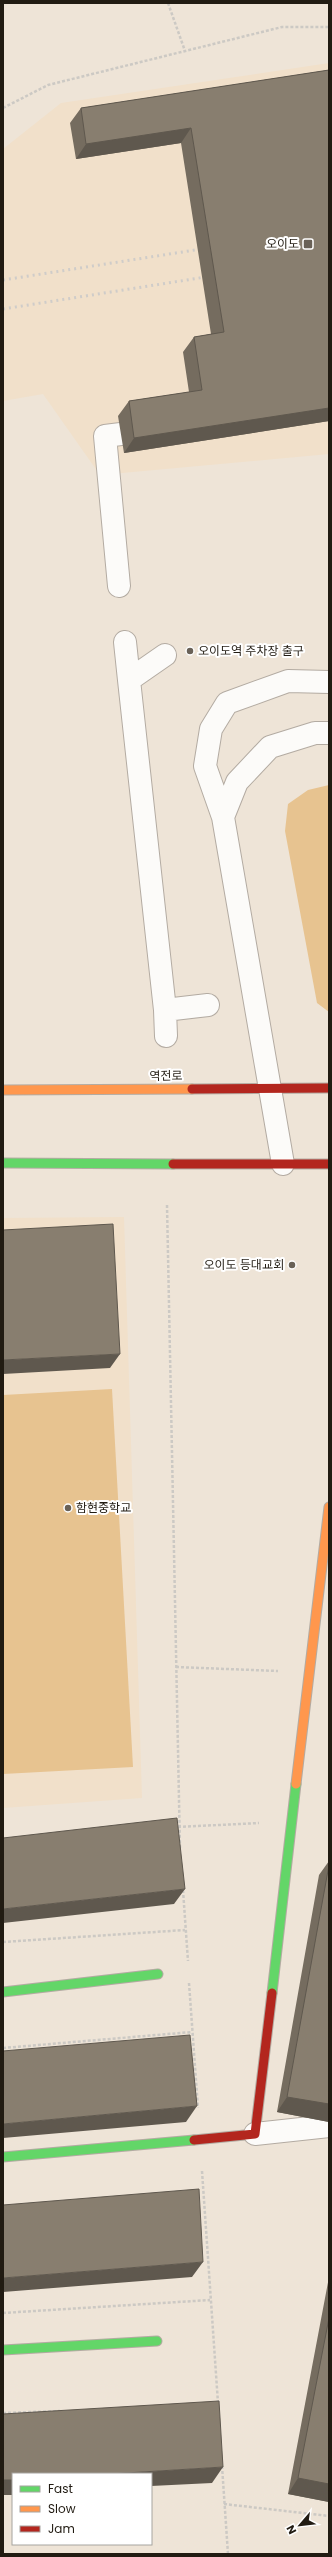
<svg xmlns="http://www.w3.org/2000/svg" width="332" height="2557" font-family="Poppins,'Noto Sans KR',sans-serif">
<style>
.built{fill:#f1e0ca}
.green{fill:#e7c390}
.lines{fill:none;stroke-linecap:round;stroke-linejoin:round}
.lane-casing{stroke:#b3aba2;stroke-width:24}
.street-casing{stroke:#b3aba2;stroke-width:24}
.fast-casing{stroke:#b3aba2;stroke-width:11}
.slow-casing{stroke:#b3aba2;stroke-width:11}
.jam-casing{stroke:#b3aba2;stroke-width:11}
.path{stroke:#ccc9c4;stroke-width:2.5;stroke-dasharray:3 2;stroke-linecap:butt}
.lane{stroke:#fcfbf9;stroke-width:22}
.street{stroke:#fcfbf9;stroke-width:22}
.fast{stroke:#63d668;stroke-width:9}
.slow{stroke:#ff974d;stroke-width:9}
.jam{stroke:#b3261e;stroke-width:9}
.rail{stroke:#cfccc9;stroke-width:3;stroke-dasharray:2 4;stroke-linecap:butt}
.wall{fill:#756c5f}
.shaded-wall{fill:#5f584e}
.building{fill:#887e6f;stroke:#5f584e}
.poi-dot{fill:#696157;stroke:#fff;stroke-width:1.5}
.labels{text-anchor:middle;stroke-width:4;stroke-linejoin:round;paint-order:stroke}
.poi-label{font-size:12px;fill:#211b12;stroke:#fff;text-anchor:end}
.street-label{font-size:12px;fill:#211b12;stroke:#fff}
</style>
<rect width="100%" height="100%" fill="#eee4d7"/>
<path class="built" d="M329,63V454L100,475L43,394L3,401V149L61,103Z
M124,1217L142,1798L3,1808V1218Z"/>
<path class="green" d="M329,785V1012L317,1003L285,831L288,804L308,790Z
M112,1389L133,1767L3,1774V1395Z"/>
<g class="lines">
<defs>
<path id="lane" d="M223,817L205,766L211,729L227,703L288,681L329,682
M283,1164L223,817L237,782L270,747L315,733H329"/>
<path id="street" d="M119,586L105,436L121,434
M125,642L129,680
M165,655L129,680L165,1010
M166,1036L165,1010L208,1005
M255,2134L329,2126"/>
<path id="fast" d="M3,1163L173,1164
M3,1992L158,1974
M272,1993L296,1784
M3,2157L194,2140
M3,2350L157,2341"/>
<path id="slow" d="M3,1090L192,1089
M296,1784L329,1507"/>
<path id="jam" d="M192,1089L329,1088
M173,1164H329
M194,2140L255,2134L272,1993"/>
</defs>
<use href="#lane" class="lane-casing"/>
<use href="#street" class="street-casing"/>
<use href="#fast" class="fast-casing"/>
<use href="#slow" class="slow-casing"/>
<use href="#jam" class="jam-casing"/>
<path class="path" d="M168,3L185,51
M3,108L48,85L282,27H329
M167,1205L180,1849
M176,1667L278,1671
M178,1827L259,1823
M183,1890L188,1961
M3,1942L185,1930
M189,1983L198,2108
M3,2048L192,2032
M202,2171L218,2403
M3,2313L210,2300
M3,2413L60,2411
M222,2466L228,2554
M224,2504L329,2516"/>
<use href="#lane" class="lane"/>
<use href="#street" class="street"/>
<use href="#fast" class="fast"/>
<use href="#slow" class="slow"/>
<use href="#jam" class="jam"/>
<path class="rail" d="M3,280L208,248
M3,309L212,276"/>
</g>
<path class="wall" d="M329,70V421L124,453L118,416L129,401L189,392L183,352L194,337L211,334L181,143L76,159L70,123L81,108Z
M329,1861V2122L277,2112L319,1875Z
M329,2277V2502L288,2494Z"/>
<path class="shaded-wall" d="M191,128L181,143L76,159L86,144Z
M329,408V421L124,453L134,438Z
M120,1354L110,1368L3,1374V1360Z
M185,1889L174,1904L3,1923V1909Z
M287,2097L329,2104V2122L277,2112Z
M197,2106L186,2122L3,2138V2124Z
M203,2262L192,2277L3,2292V2278Z
M223,2467L212,2483L151,2486V2474H110Z
M298,2478L329,2484V2502L288,2494Z
M3,2480H13V2495H3Z"/>
<path class="building" d="M329,70V408L134,438L129,401L202,390L194,337L224,332L191,128L86,144L81,108Z
M113,1224L120,1354L3,1360V1230Z
M177,1818L185,1889L3,1909V1838Z
M329,1865V2104L287,2097Z
M190,2035L197,2106L3,2124V2051Z
M199,2189L203,2262L3,2278V2205Z
M329,2318V2484L298,2478Z
M219,2401L223,2467L110,2474H13V2480H3V2414Z"/>
<g class="poi-dot">
<rect x="303" y="239" width="10" height="10" rx="2"/>
<circle cx="190" cy="651" r="4"/>
<circle cx="292" cy="1265" r="4"/>
<circle cx="68" cy="1508" r="4"/>
</g>
<g class="labels">
<g class="poi-label">
<text x="299" y="248">오이도</text>
<text x="198" y="655" text-anchor="start">오이도역 주차장 출구</text>
<text x="284" y="1269">오이도 등대교회</text>
<text x="76" y="1512" text-anchor="start">함현중학교</text>
</g>
<g class="street-label">
<text transform="translate(166 1076) rotate(-1)" y="4">역전로</text>
</g>
</g>
<rect width="332" height="2557" fill="none" stroke="#211b12" stroke-width="8"/>
<rect x="12" y="2473" width="140" height="72" fill="#ffffff" stroke="#a6a4a0"/>
<rect x="20" y="2486" width="20" height="6" fill="#63d668" stroke="#a6a4a0"/>
<text x="48" y="2493" font-size="12" fill="#211b12">Fast</text>
<rect x="20" y="2506" width="20" height="6" fill="#ff974d" stroke="#a6a4a0"/>
<text x="48" y="2513" font-size="12" fill="#211b12">Slow</text>
<rect x="20" y="2526" width="20" height="6" fill="#b3261e" stroke="#a6a4a0"/>
<text x="48" y="2533" font-size="12" fill="#211b12">Jam</text>
<g transform="translate(300 2525) rotate(242)" stroke="#ffffff" stroke-width="3" paint-order="stroke">
<path d="M0-3L7 15L0 10L-7 15Z" fill="#211b12"/>
<text y="-6" font-size="11" font-weight="bold" text-anchor="middle" fill="#211b12">N</text>
</g>
</svg>
